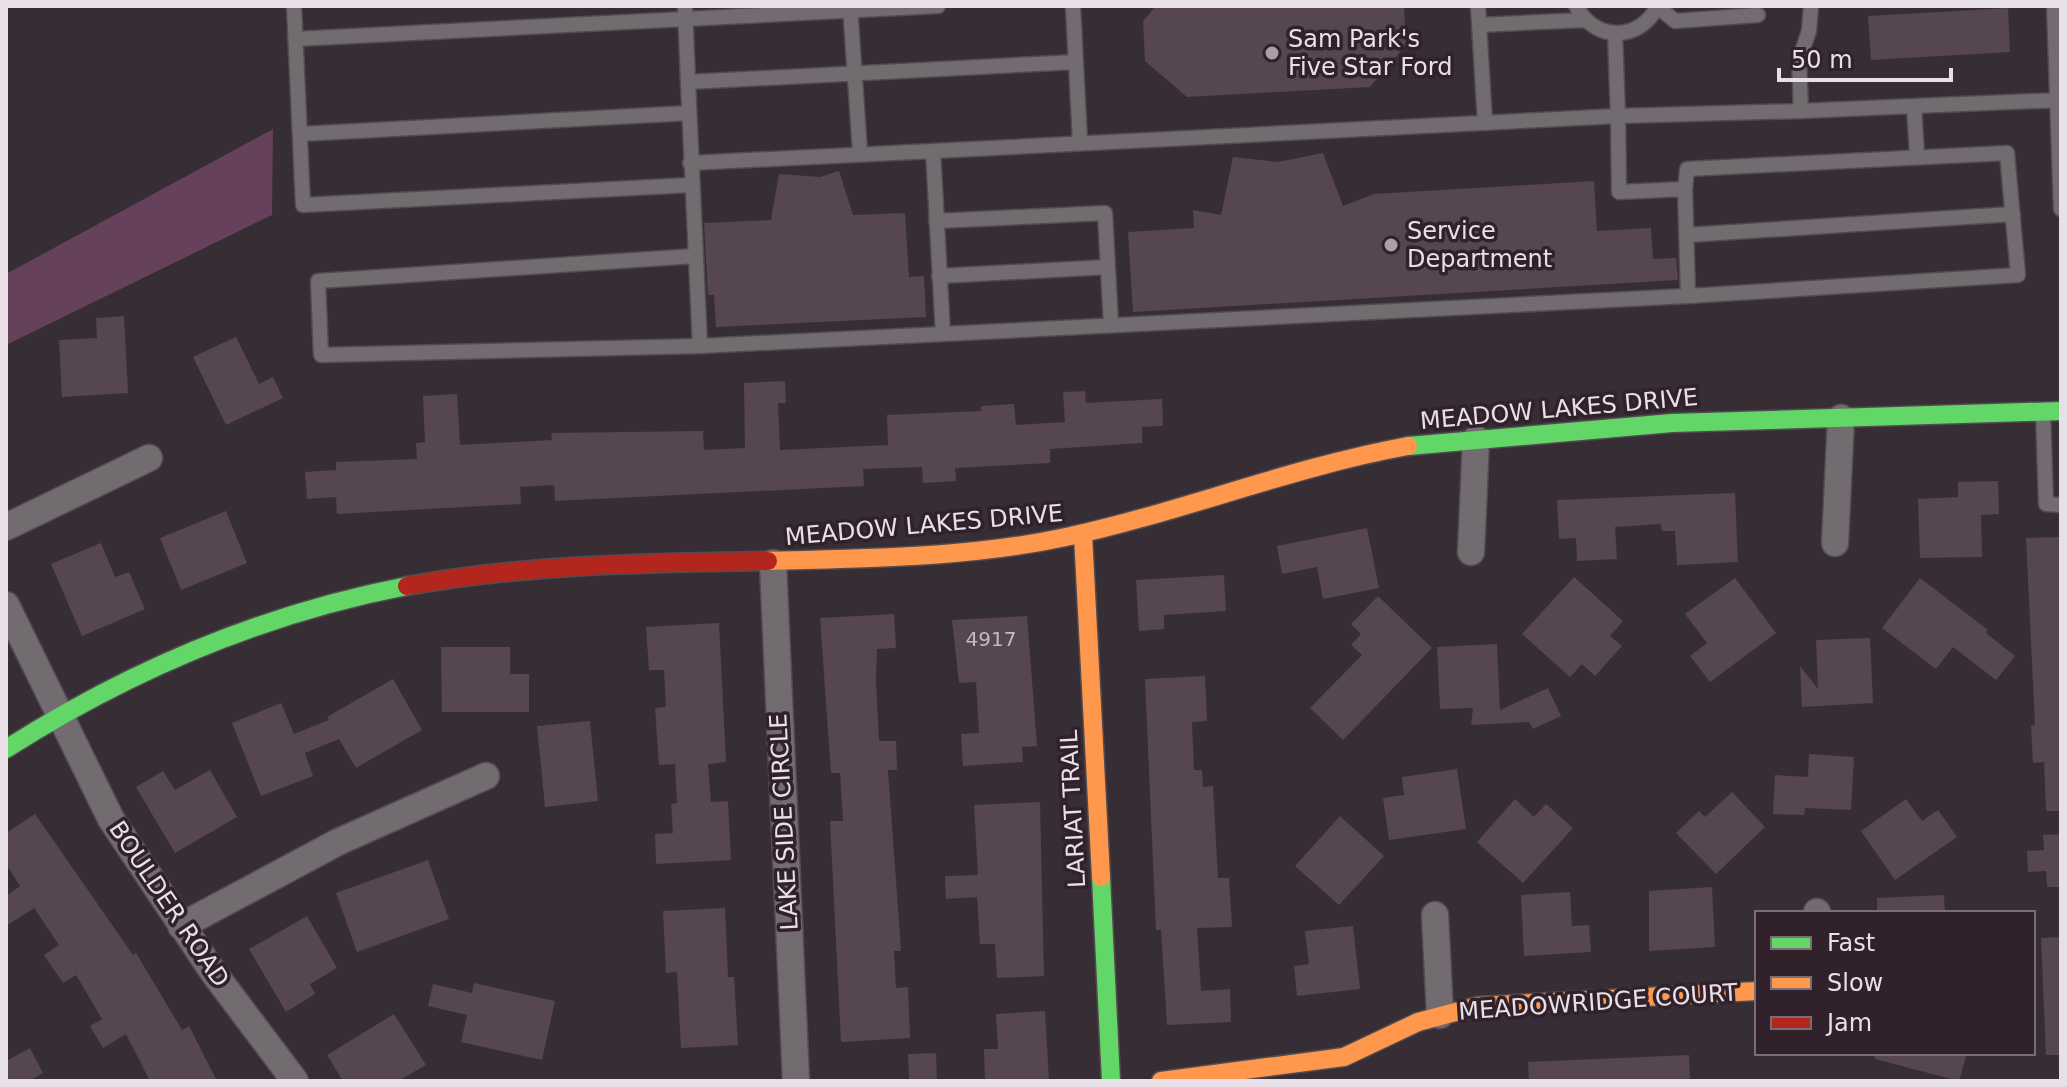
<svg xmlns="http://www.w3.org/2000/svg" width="2067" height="1087" font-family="'DejaVu Sans',sans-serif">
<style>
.green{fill:#65415b}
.building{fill:#564652}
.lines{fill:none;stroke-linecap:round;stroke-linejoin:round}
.lane-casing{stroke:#524c50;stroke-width:17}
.street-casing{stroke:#524c50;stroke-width:29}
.fast-casing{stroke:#524c50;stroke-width:21}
.slow-casing{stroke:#524c50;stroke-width:21}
.jam-casing{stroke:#524c50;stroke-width:21}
.lane{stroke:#726b70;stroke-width:14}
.street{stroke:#726b70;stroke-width:26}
.fast{stroke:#63d668;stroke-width:18}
.slow{stroke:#ff974d;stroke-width:18}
.jam{stroke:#b3261e;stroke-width:18}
.poi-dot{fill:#aaa1a8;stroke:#30212b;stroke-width:3}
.labels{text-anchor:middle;stroke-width:7;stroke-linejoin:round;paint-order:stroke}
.number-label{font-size:20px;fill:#c4b9c1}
.poi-label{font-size:24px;fill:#e9dfe6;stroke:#30212b;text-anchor:start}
.street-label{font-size:24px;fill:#e9dfe6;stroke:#30212b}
</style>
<rect width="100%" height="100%" fill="#362e34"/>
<path class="green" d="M273,129L272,215L6,345V274Z"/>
<path class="building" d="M1156,6H1404L1406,45L1370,87L1187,97L1145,61L1143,21Z
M2008,8L2010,52L1871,60L1868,16Z
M1323,153L1343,206L1374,194L1594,181L1597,231L1651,228L1653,259L1676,258L1678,280L1133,312L1128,232L1194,228L1193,210L1221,215L1233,157L1278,162Z
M839,171L853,215L905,213L909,277L924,276L926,317L716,327L714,295H708L704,223L771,220L779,174L820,177Z
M124,316L128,393L62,397L59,340L97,338L96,318Z
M236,337L259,384L273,377L283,398L226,425L193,357Z
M785,381L786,403H778L780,450L888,445L887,415L981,411V406L1014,404L1016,425L1065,422L1063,392L1085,391L1086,403L1162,399L1163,426L1142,427V443L1050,449V463L955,468L956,481L923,483L922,467L863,469L864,486L555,501L554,485L520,487L521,504L337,514L336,497L307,499L305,472L336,470V462L417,459L416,443L425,442L423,396L457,394L460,445L552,440L551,433L703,431L704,450L745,448L744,383Z
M1998,481L1999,514L1981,515L1982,557L1920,558L1918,499L1958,497V482Z
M1735,493L1738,562L1677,565L1675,531H1662L1661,524L1615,527L1617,559L1577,561L1576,538L1559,539L1557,500Z
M226,511L247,563L181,590L160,538Z
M1367,528L1379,588L1323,599L1317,567L1282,574L1277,546Z
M2061,537V811H2046L2044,762L2033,763L2031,726L2035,725L2026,538Z
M101,543L115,577L129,572L145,609L82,636L51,564Z
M1224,575L1226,611L1164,615V629L1139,631L1136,580Z
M1574,577L1623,621L1610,636L1622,646L1595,676L1582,664L1570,677L1522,634Z
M1735,578L1776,633L1710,682L1690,656L1707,643L1685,614Z
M1920,578L1988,630L1986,633L2015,656L1996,680L1953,647L1936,669L1882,628Z
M1378,596L1432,648L1343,740L1310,708L1362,655L1351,645L1361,634L1351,624Z
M894,614L896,648L877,649L876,681L879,741H896L897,770H888L901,951H894L896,988L908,987L910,1038L841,1042L830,821H843L840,773H831L820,618Z
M1027,616L1037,746L1022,747L1023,762L963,766L961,734L979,733L976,682L959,683L952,620Z
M719,623L726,762L708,764L711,802L728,801L731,860L656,864L655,834L673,833L671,804L677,803L675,764L659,765L655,708L666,707L664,670H649L646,627Z
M1870,638L1873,703L1802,707L1800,666L1818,689L1816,640Z
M1497,644L1500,710L1548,688L1561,716L1533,729L1529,722L1471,725L1473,708L1440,709L1437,647Z
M441,647H510V674H529V712H442Z
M1205,676L1207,721L1192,722L1194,770H1202L1203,787L1213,786L1218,878H1229L1232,927L1197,928L1201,991L1230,989L1231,1022L1167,1025L1161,930H1156L1145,679Z
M393,679L422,730L356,768L339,739L305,753L313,776L261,796L232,723L281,703L294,734L329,720L327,717Z
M590,721L598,801L545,807L537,726Z
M1809,754L1854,757L1851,810L1805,808L1804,815L1773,814L1775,775L1808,777Z
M1457,769L1466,829L1389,840L1383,798L1404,795L1402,777Z
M210,770L237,817L175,853L136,787L163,771L175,790Z
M1732,792L1765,827L1716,874L1676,833L1699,811L1705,817Z
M1515,799L1534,817L1546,804L1573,828L1523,883L1477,842Z
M1906,799L1922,821L1938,810L1957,837L1895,880L1861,831Z
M1040,802L1044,976L997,978L995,944H980L977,897L946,899L945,876L978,875L974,805Z
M35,814L133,955L136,953L182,1030L189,1026L217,1081H150L126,1034L103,1048L90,1026L102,1019L76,975L63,983L44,955L59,945L34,908L6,926V896L20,886L6,864V833Z
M1340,816L1384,856L1339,905L1295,866Z
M2061,834V887H2047L2046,871L2028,872L2027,851L2044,850L2043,835Z
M428,860L449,919L357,952L336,893Z
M1712,887L1715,947L1649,951V891Z
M1570,892L1572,926L1589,925L1591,952L1524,956L1521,895Z
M1944,895L1945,913H1877V898Z
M725,908L728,977H734L738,1045L681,1048L677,972L666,973L663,911Z
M307,916L337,968L310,984L315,994L286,1012L249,949Z
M1353,926L1360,989L1297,996L1294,966L1309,964L1305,931Z
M2061,937V1055H2046L2041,938Z
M474,983L555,1001L542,1060L461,1042L467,1015L428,1006L433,984L472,993Z
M1045,1011L1049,1081H985L984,1049H998L996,1014Z
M394,1014L426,1065L398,1081H343L327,1055Z
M30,1048L43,1073L29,1081H6V1061Z
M936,1053L937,1081H909L908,1054Z
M1875,1053H1967L1959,1081L1875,1059Z
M1689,1055L1690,1081H1529L1528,1062Z"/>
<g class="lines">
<defs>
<path id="lane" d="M294,6L303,205L690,185
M685,6L688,82L1076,62
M850,6L860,152
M1073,6L1080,142
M1478,6L1485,123
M1576,6C1595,42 1639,42 1658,6
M2054,6L2061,209
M1658,7L1675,21L1758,15
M1479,25L1584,20
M1615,34L1618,116L1801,111L1799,60L1809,31L1811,6
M295,39L938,6
M688,82L700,346L943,334L933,151L1618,116L1619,192L1685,189L1688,296L2018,275L2007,153L1687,169L1685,189
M1801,111L1914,106
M300,134L689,113
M1917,155L1914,106L2061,100
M690,163L933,151
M936,221L1105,213L1111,325
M1687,235L2013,214
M695,256L318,281L321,355L700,346
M939,276L1108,267
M943,334L1688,296
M2043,412L2046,504L2061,505"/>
<path id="street" d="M6,527L149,458
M1835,543L1841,418
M1471,552L1476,439
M773,563L796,1081
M6,605L111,819L213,972L295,1081
M1817,912V913
M1435,915L1440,1015
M181,926L338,842L486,776"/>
<path id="fast" d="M1408,446L1672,423L2061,411
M6,749C130,670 262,614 407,586
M1101,877L1111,1081"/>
<path id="slow" d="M1083,535L1101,877
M768,561C867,558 969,558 1066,537C1182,512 1292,467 1408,446
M1161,1081L1344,1057L1418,1022L1478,1006L1757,991"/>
<path id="jam" d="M407,586C526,564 647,563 768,561"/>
</defs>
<use href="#lane" class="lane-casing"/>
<use href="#street" class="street-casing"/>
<use href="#fast" class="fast-casing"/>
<use href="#slow" class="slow-casing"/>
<use href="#jam" class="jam-casing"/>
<use href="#lane" class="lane"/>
<use href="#street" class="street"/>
<use href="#fast" class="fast"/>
<use href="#slow" class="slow"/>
<use href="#jam" class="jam"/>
</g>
<g class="poi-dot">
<circle cx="1272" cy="53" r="8"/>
<circle cx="1391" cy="245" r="8"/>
</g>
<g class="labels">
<g class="number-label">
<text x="991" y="646">4917</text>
</g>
<g class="poi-label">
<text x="1288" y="47">Sam Park's<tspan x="1288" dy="28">Five Star Ford</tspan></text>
<text x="1407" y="239">Service<tspan x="1407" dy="28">Department</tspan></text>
</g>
<g class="street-label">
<text transform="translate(1559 409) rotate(-5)" y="8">MEADOW LAKES DRIVE</text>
<text transform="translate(924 525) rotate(-5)" y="8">MEADOW LAKES DRIVE</text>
<text transform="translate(1073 809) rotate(-93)" y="8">LARIAT TRAIL</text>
<text transform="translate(784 822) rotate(-93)" y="8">LAKE SIDE CIRCLE</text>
<text transform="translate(169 904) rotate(56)" y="8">BOULDER ROAD</text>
<text transform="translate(1598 1002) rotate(-4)" y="8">MEADOWRIDGE COURT</text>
</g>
</g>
<rect width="2067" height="1087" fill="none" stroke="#e9dfe6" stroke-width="16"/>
<rect x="1755" y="911" width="280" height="144" fill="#30212b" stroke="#7a6d76" stroke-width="2"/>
<rect x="1771" y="937" width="40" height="12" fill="#63d668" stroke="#7a6d76" stroke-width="2"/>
<text x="1827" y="951" font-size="24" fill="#e9dfe6">Fast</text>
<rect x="1771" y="977" width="40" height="12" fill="#ff974d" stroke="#7a6d76" stroke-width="2"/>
<text x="1827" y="991" font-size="24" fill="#e9dfe6">Slow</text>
<rect x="1771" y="1017" width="40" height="12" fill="#b3261e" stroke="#7a6d76" stroke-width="2"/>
<text x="1827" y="1031" font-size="24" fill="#e9dfe6">Jam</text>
<path d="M1779 68v12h172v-12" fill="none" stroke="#e9dfe6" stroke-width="4"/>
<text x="1791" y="68" font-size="24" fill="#e9dfe6" stroke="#30212b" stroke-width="6" paint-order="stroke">50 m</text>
</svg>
